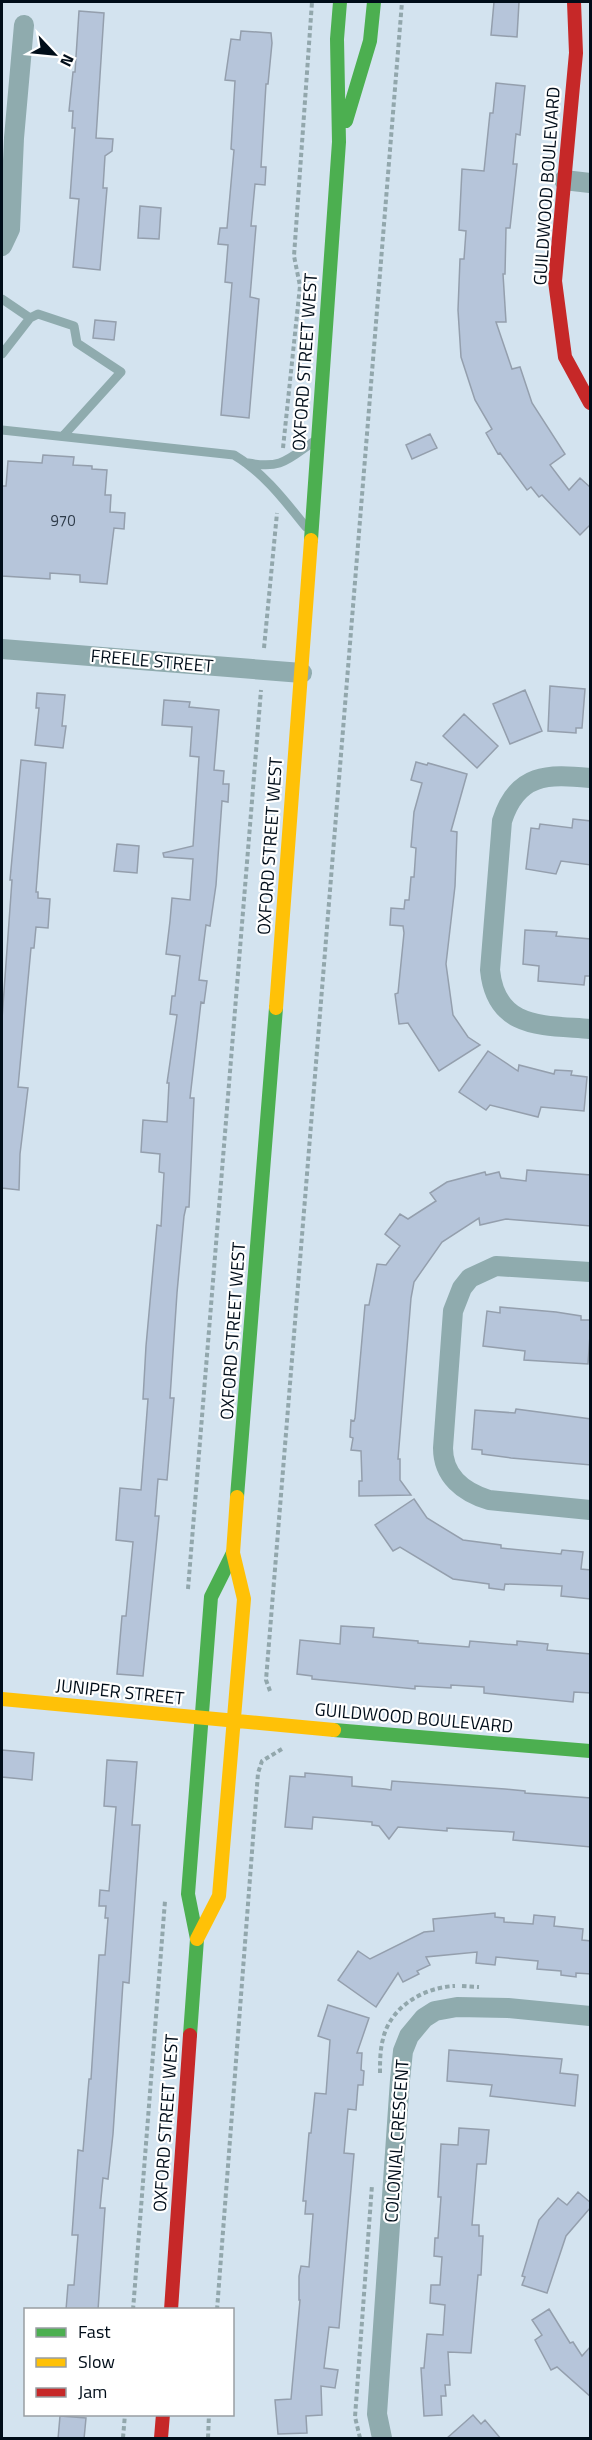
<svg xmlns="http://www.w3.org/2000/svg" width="592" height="2440" font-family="'Titillium Web',sans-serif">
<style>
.building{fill:#b6c5da;stroke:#949fad;stroke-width:1.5}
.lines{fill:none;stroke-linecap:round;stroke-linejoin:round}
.path{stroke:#92a7ac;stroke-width:4;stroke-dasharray:4.5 3;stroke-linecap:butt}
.lane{stroke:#8fabae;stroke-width:9}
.street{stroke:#8fabae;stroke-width:20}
.fast{stroke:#4caf50;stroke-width:14}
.slow{stroke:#ffc107;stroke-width:14}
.jam{stroke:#c62828;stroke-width:14}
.labels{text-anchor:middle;stroke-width:4.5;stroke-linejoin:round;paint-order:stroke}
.number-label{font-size:15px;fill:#2e3b49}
.street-label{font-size:18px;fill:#000d19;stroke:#fff}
</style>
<rect width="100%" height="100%" fill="#d3e3ef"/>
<path class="building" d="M494,2H519L517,37L491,35Z
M79,11L104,13L96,138L113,139L112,151L105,156L103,188H107L100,270L73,267L79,199L70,198L75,128H72L73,111H69L73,72H75Z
M241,31L271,33L272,43L268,84H266L261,167H266L265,185L255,184L251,226H256L250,297L259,299L249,418L221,415L232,283L225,282L228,245L218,244L220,228H227L234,150L231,149L235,81L225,80L231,39L240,40Z
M496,83L525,86L520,135L516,134L513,164H517L510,228H506L505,274H503L506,322H496L512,369L520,367L532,403L565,454L550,465L569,490L580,478L591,488V524L580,535L542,495L539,497L531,487L527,490L500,453L498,454L486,433L492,429L475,400L461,357L458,310L460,259H464L466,231L459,230L462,169L484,171L490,113H493Z
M140,206L161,208L159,239L138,238Z
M95,320L116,322L114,340L93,338Z
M430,434L437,448L412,459L406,445Z
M43,455L74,457L73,465L92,466V469L107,470L105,495H111L110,512L125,513L124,529L114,528L107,584L80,582V575L50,573V579L2,576V486H6L8,461L42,463Z
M550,686L585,689L582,728H576V733L548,731Z
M525,690L542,731L510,744L493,704Z
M37,693L65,695L62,726H66L63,748L35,745L39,708H36Z
M164,700L190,702L189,707L219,710L214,770L224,771L223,784H229L228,802L222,801L216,885L210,926L206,925L199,980L207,981L204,1003L201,1002L190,1098H194L191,1165L189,1207H186L184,1216L177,1293L170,1398H174L167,1480L158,1479L155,1516H159L156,1547L143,1676L117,1674L122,1616H126L133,1542L116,1540L120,1488L141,1490L148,1399H143L146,1346L157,1225L161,1226L164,1173L159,1172L160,1154L141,1152L143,1120L167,1122L169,1083H167L177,1015L170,1014L172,996H175L180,956L166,954L170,921L172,898L190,900L193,859L164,857L163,853L193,846L199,757L190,756L192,727L162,725Z
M464,714L498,746L477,768L443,736Z
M21,760L46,763L36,892H38V898L50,899L48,928L36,927L34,948H31L18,1087L28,1088L20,1154L19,1190L2,1188V1019L12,880H10Z
M416,762L427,765L428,763L467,774L451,831L457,832L455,886L446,964L453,1015L468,1037L480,1045L439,1071L408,1023L399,1024L395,994L398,993L404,933L403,926L390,925L391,908L404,909L405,900H409L411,877H414L416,848L411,847L414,812L422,783L411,780Z
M573,819L591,821V865L561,861L556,874L526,869L531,828L539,829L540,824L572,828Z
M117,844L139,846L137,873L114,871Z
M525,930L557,932L556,936L591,939V976H585L584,985L538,981L539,966L523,964Z
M488,1051L518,1071L519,1065L554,1074L555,1070L572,1071L571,1075L587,1077L584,1111L541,1107L538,1117L490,1105L486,1110L459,1092Z
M527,1170L591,1175V1226L506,1219L480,1225L479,1218L442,1242L414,1282L411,1298L398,1459H400V1480L411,1495L359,1496V1481H362L361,1451L351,1450L353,1438L350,1437L351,1420L354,1421L355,1418L365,1305H369L377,1264L386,1265L400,1246L385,1234L400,1214L408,1219L436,1201L430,1193L447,1182L485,1172L486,1175L499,1172L501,1178L526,1181Z
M500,1307L556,1312L581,1316V1320H591L588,1364L524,1360L525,1351L483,1346L487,1311L500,1313Z
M516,1409L591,1419V1465L511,1458L482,1454V1450L472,1449L475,1410L515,1413Z
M414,1499L427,1518L463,1540L501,1545V1548L561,1554L562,1550L583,1552L581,1569L591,1570V1599L561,1596L562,1586L505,1584L504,1590L489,1588V1584L453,1579L400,1547L393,1551L375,1525Z
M341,1626L374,1628L373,1637L418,1641V1643L469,1647L470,1641L517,1645V1641L548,1644L547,1650L591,1654V1693L574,1692L573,1702L484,1693V1687L451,1685V1688L415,1686V1689L312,1679V1676L297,1674L300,1640L340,1644Z
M2,1750L34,1753L32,1780L2,1777Z
M107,1760L137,1762L132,1825H140L129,1983L123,1982L113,2134L108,2179L103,2178L100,2208H105L98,2310H66L68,2285H74L78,2235H72L78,2150L83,2151L89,2079H91L99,1955H105L108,1918H105L106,1906H99L100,1890L109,1891L116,1807L104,1806Z
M305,1773L352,1777V1786L385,1789L391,1790L392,1781L505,1789L525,1791V1793L591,1798V1847L513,1840L514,1832L447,1828V1831L398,1827L389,1839L379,1826L372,1825V1822L313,1817L312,1829L285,1827L290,1776L305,1777Z
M495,1913V1917L504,1918V1922L533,1924L534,1915L555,1917L554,1926L583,1929L582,1940L591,1941V1974L576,1973V1977L561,1975V1971L537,1969L538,1961L496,1957L495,1965L476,1963L477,1952L426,1957L430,1965L417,1971L419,1974L403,1982L398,1973L376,2007L338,1980L358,1951L370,1959L424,1932L434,1931L433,1919Z
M328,2005L369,2018L357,2053H362L361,2070L364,2071L363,2085H358L356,2110L348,2109L344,2153L354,2154L339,2328L329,2327L324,2368L338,2370L335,2388L321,2386L322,2415L306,2416L307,2433L278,2434L275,2400L291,2399L300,2300H299V2276L301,2266L309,2267L313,2214H305L306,2201H303L309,2133H311L315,2093L326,2094L330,2040L318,2036Z
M449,2050L562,2059L560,2073L578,2075L575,2106L490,2096L492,2085L447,2081Z
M459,2128L489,2130L486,2164H477L472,2225H479V2236H483L481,2275H478L471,2353L448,2352L450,2385H445L446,2396H441L442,2415L424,2416L421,2368H424L427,2334L443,2335L445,2305L430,2303L431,2285H440L442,2257L434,2256L435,2238H438L441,2197H438L441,2144L458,2145Z
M578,2192L591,2203V2207L566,2236L547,2293L522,2285L525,2277L522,2276L539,2220L558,2198L567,2205Z
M549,2309L570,2343L573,2342L582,2356L591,2346V2397L557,2367L551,2370L535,2340L542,2335L532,2320Z
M473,2415L481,2424L485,2420L501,2439H446Z
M60,2416L86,2418L84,2439H58Z"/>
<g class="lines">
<path class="path" d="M283,448L300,286L294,256L312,2
M264,648L277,513
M188,1589L261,690
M270,1691L266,1680L402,2
M462,1986L479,1987
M380,2073C380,2062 380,2050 383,2039C390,2007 424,1987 455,1986
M133,2310L165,1901
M217,2310L258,1773L262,1761L282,1749
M123,2438L125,2414
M208,2438L209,2414
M360,2438L355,2417L372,2185"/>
<path class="lane" d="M2,299L30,318L38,314L74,326L77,343L121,372L63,436
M2,354L30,318
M2,430L234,455C263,472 285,501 306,527
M248,463C282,469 287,460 313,442"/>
<path class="street" d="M564,180L590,183
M2,246L10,229L14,138L24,25
M2,649L302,673
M590,778C548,774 517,773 502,821L490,970C496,1030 543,1025 590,1029
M590,1272L496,1266L470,1278L462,1288L453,1311L443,1448C443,1476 463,1492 489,1500L590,1510
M382,2438L377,2414L400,2080L403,2051L409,2036L424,2018L435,2011L457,2007L508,2008L590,2016"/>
<path class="fast" d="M346,121L370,41L374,2
M311,540L339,142L337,39L340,2
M237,1497L276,1008
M334,1730L590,1751
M190,2035L197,1939L188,1894L211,1597L233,1553"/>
<path class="slow" d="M276,1008L311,540
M2,1699L334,1730
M197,1939L219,1896L244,1599L233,1553L237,1497"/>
<path class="jam" d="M574,2L576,53L555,281L565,357L590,403
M171,2310L190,2035
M161,2438L163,2414"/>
</g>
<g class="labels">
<g class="number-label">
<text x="63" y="526">970</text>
</g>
<g class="street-label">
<text transform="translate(547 186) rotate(-86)" y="6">GUILDWOOD BOULEVARD</text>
<text transform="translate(305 362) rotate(-86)" y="6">OXFORD STREET WEST</text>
<text transform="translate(152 661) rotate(5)" y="6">FREELE STREET</text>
<text transform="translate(270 846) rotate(-86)" y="6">OXFORD STREET WEST</text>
<text transform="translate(233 1331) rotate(-86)" y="6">OXFORD STREET WEST</text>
<text transform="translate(120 1692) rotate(6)" y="6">JUNIPER STREET</text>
<text transform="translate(414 1718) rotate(5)" y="6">GUILDWOOD BOULEVARD</text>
<text transform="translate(166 2123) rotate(-86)" y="6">OXFORD STREET WEST</text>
<text transform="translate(397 2141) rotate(-86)" y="6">COLONIAL CRESCENT</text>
</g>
</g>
<rect width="592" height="2440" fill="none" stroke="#000d19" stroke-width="6"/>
<rect x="24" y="2308" width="210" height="108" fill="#ffffff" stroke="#999ea3" stroke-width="1.5"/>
<rect x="36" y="2328" width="30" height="9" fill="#4caf50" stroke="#999ea3" stroke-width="1.5"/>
<text x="78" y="2338" font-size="18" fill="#000d19">Fast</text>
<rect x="36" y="2358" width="30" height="9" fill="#ffc107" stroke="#999ea3" stroke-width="1.5"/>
<text x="78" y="2368" font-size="18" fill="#000d19">Slow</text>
<rect x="36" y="2388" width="30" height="9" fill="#c62828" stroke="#999ea3" stroke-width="1.5"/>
<text x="78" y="2398" font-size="18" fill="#000d19">Jam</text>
<g transform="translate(54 54) rotate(116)" stroke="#ffffff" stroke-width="4.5" paint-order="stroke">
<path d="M0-4.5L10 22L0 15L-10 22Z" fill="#000d19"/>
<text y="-9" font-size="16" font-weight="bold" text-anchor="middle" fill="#000d19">N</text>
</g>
</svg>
